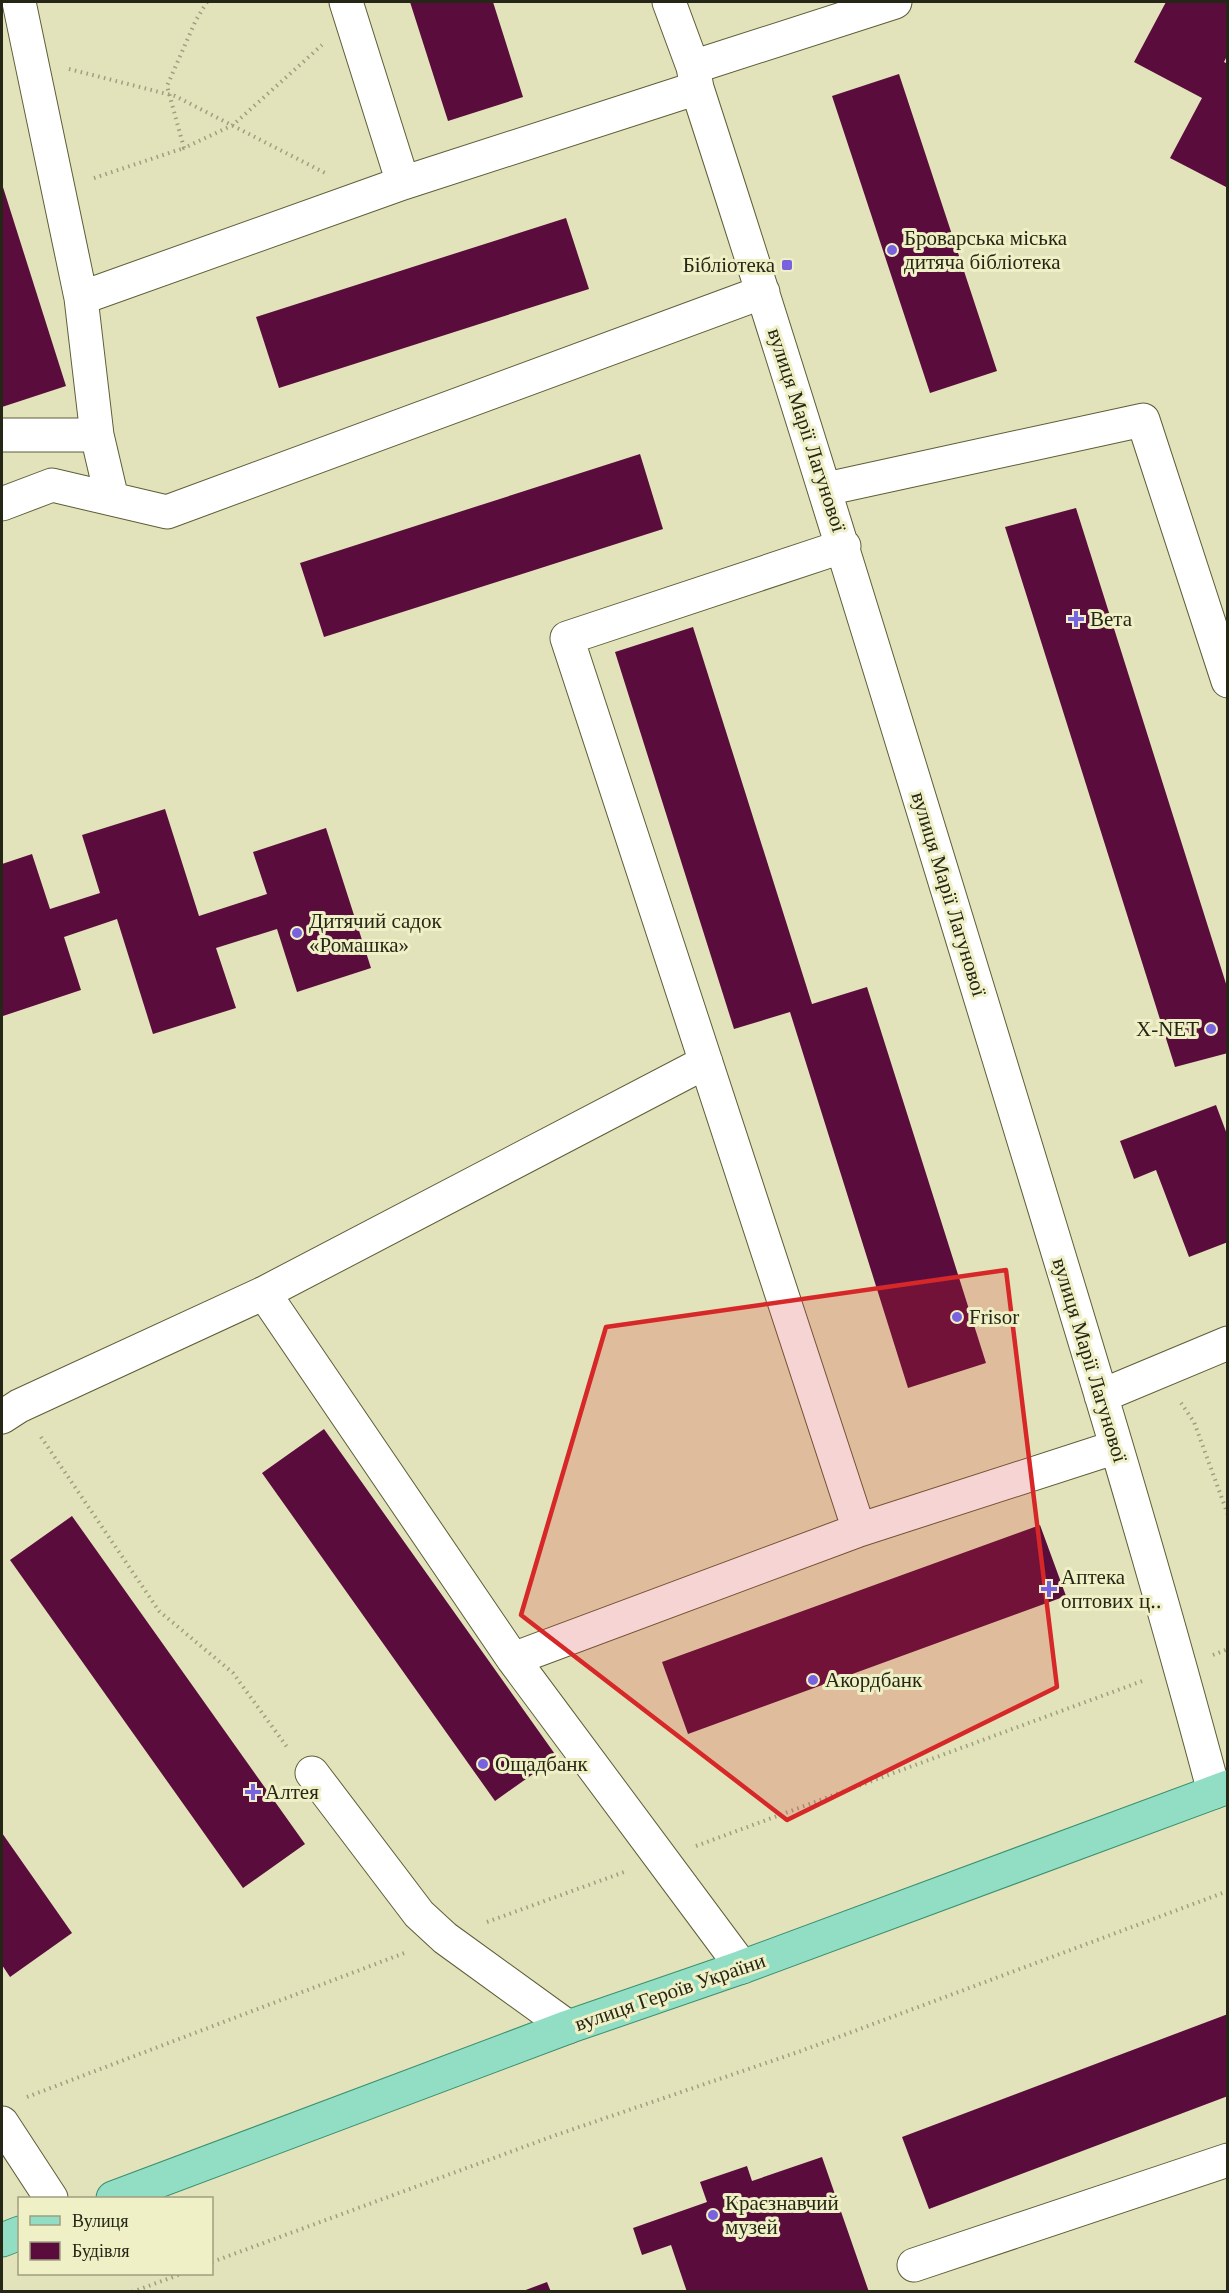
<svg xmlns="http://www.w3.org/2000/svg" width="1229" height="2293" font-family="'Times New Roman',serif">
<style>
.building{fill:#5a0d3d}
.lines{fill:none;stroke-linecap:round;stroke-linejoin:round}
.minor-casing{stroke:#5d5d38;stroke-width:35}
.major-casing{stroke:#3c8f6f;stroke-width:35}
.path{stroke:#9f9f80;stroke-width:4;stroke-dasharray:1.5 4.5;stroke-linecap:butt}
.minor{stroke:#fff;stroke-width:33}
.major{stroke:#91dec5;stroke-width:33}
.marked{fill:#d62828;fill-opacity:0.2;stroke:#d62828;stroke-width:4.5;stroke-linejoin:round}
.poi-dot{fill:#7962dd;stroke:#eff0c6;stroke-width:2}
.labels{text-anchor:middle;stroke-width:6;stroke-linejoin:round;paint-order:stroke}
.poi-label{font-size:21px;fill:#262617;stroke:#eff0c6;text-anchor:start}
.street-label{font-size:21px;fill:#262617;stroke:#eff0c6}
</style>
<rect width="100%" height="100%" fill="#e2e3ba"/>
<path class="building" d="M410,2H493L523,97L448,121Z
M1166,2H1228V54L1224,62L1228,64V188L1170,158L1202,98L1134,62Z
M899,74L997,371L930,393L832,96Z
M2,184L66,386L2,407Z
M566,218L589,289L279,388L256,317Z
M640,454L663,529L324,637L300,563Z
M1076,508L1228,990V1053L1175,1067L1005,527Z
M693,627L812,1004L867,987L986,1363L908,1388L790,1012L734,1029L615,652Z
M165,809L199,916L267,894L253,852L326,828L371,968L297,992L277,929L216,948L236,1008L153,1034L117,919L64,937L81,990L3,1016L2,864L32,854L50,909L100,893L82,835Z
M1216,1105L1228,1137V1242L1189,1257L1156,1170L1134,1179L1120,1141Z
M324,1429L557,1757L495,1801L262,1473Z
M72,1516L305,1844L243,1888L10,1560Z
M1040,1525L1066,1596L688,1734L662,1662Z
M2,1833L72,1933L10,1977L2,1965Z
M1228,2014V2096L929,2209L902,2137Z
M822,2157L869,2292H687L671,2245L642,2255L633,2228L707,2202L700,2182L747,2166L752,2181Z
M547,2282L551,2292H523V2291Z"/>
<g class="lines">
<defs>
<path id="minor" d="M19,2L81,298L97,435
M346,2L403,183
M669,2L693,67L697,88C802,412 901,737 1000,1062C1074,1305 1149,1547 1214,1792
M693,67L895,2
M81,298L403,183L697,88
M2,435H97L112,499
M826,489L1143,420L1228,681
M2,504L52,485L167,512L763,292
M844,546L567,638L859,1530
M264,1293L513,1659L742,1967
M1101,1396L1228,1343
M2,1417L19,1406L264,1293L706,1062
M513,1659L859,1530L1116,1447
M312,1773L419,1914L445,1938L568,2027
M2,2123L51,2198
M914,2265L1228,2160"/>
<path id="major" d="M113,2198L568,2027L742,1967L1228,1787
M2,2240L20,2233"/>
</defs>
<use href="#minor" class="minor-casing"/>
<use href="#major" class="major-casing"/>
<path class="path" d="M207,2L196,20L167,86L184,148L233,125L322,45
M69,69L175,96L325,173
M94,178L184,148
M1181,1403L1194,1422L1228,1515
M41,1437L159,1611L233,1673L287,1747
M1213,1655L1228,1649
M696,1846L1145,1680
M487,1922L627,1871
M27,2097L407,1952
M212,2262L556,2135L801,2051L1228,1891
M132,2292L181,2274"/>
<use href="#minor" class="minor"/>
<use href="#major" class="major"/>
</g>
<path class="marked" d="M1006,1270L1057,1687L787,1820L521,1615L606,1327Z"/>
<g class="poi-dot">
<circle cx="892" cy="250" r="6"/>
<rect x="781" y="259" width="12" height="12" rx="3"/>
<path d="M1073 610h6v6h6v6h-6v6h-6v-6h-6v-6h6z"/>
<circle cx="297" cy="933" r="6"/>
<circle cx="1211" cy="1029" r="6"/>
<circle cx="957" cy="1317" r="6"/>
<path d="M1046 1580h6v6h6v6h-6v6h-6v-6h-6v-6h6z"/>
<circle cx="813" cy="1680" r="6"/>
<circle cx="483" cy="1764" r="6"/>
<path d="M250 1783h6v6h6v6h-6v6h-6v-6h-6v-6h6z"/>
<circle cx="713" cy="2215" r="6"/>
</g>
<g class="labels">
<g class="poi-label">
<text x="904" y="245">Броварська міська<tspan x="904" dy="24">дитяча бібліотека</tspan></text>
<text x="775" y="272" text-anchor="end">Бібліотека</text>
<text x="1090" y="626">Вета</text>
<text x="309" y="928">Дитячий садок<tspan x="309" dy="24">«Ромашка»</tspan></text>
<text x="1199" y="1036" text-anchor="end">Х-NET</text>
<text x="969" y="1324">Frisor</text>
<text x="1061" y="1584">Аптека<tspan x="1061" dy="24">оптових ц‥</tspan></text>
<text x="825" y="1687">Акордбанк</text>
<text x="495" y="1771">Ощадбанк</text>
<text x="265" y="1799">Алтея</text>
<text x="725" y="2210">Краєзнавчий<tspan x="725" dy="24">музей</tspan></text>
</g>
<g class="street-label">
<text transform="translate(807 430) rotate(72)" y="7">вулиця Марії Лагунової</text>
<text transform="translate(949 894) rotate(73)" y="7">вулиця Марії Лагунової</text>
<text transform="translate(1090 1360) rotate(73)" y="7">вулиця Марії Лагунової</text>
<text transform="translate(670 1992) rotate(-19)" y="7">вулиця Героїв України</text>
</g>
</g>
<rect width="1229" height="2293" fill="none" stroke="#262617" stroke-width="6"/>
<rect x="18" y="2197" width="195" height="78" fill="#eff0c6" stroke="#9f9f80" stroke-width="1.5"/>
<rect x="30" y="2216" width="30" height="9" fill="#91dec5" stroke="#9f9f80" stroke-width="1.5"/>
<text x="72" y="2227" font-size="18" fill="#262617">Вулиця</text>
<rect x="30" y="2242" width="30" height="18" fill="#5a0d3d" stroke="#9f9f80" stroke-width="1.5"/>
<text x="72" y="2257" font-size="18" fill="#262617">Будівля</text>
</svg>
